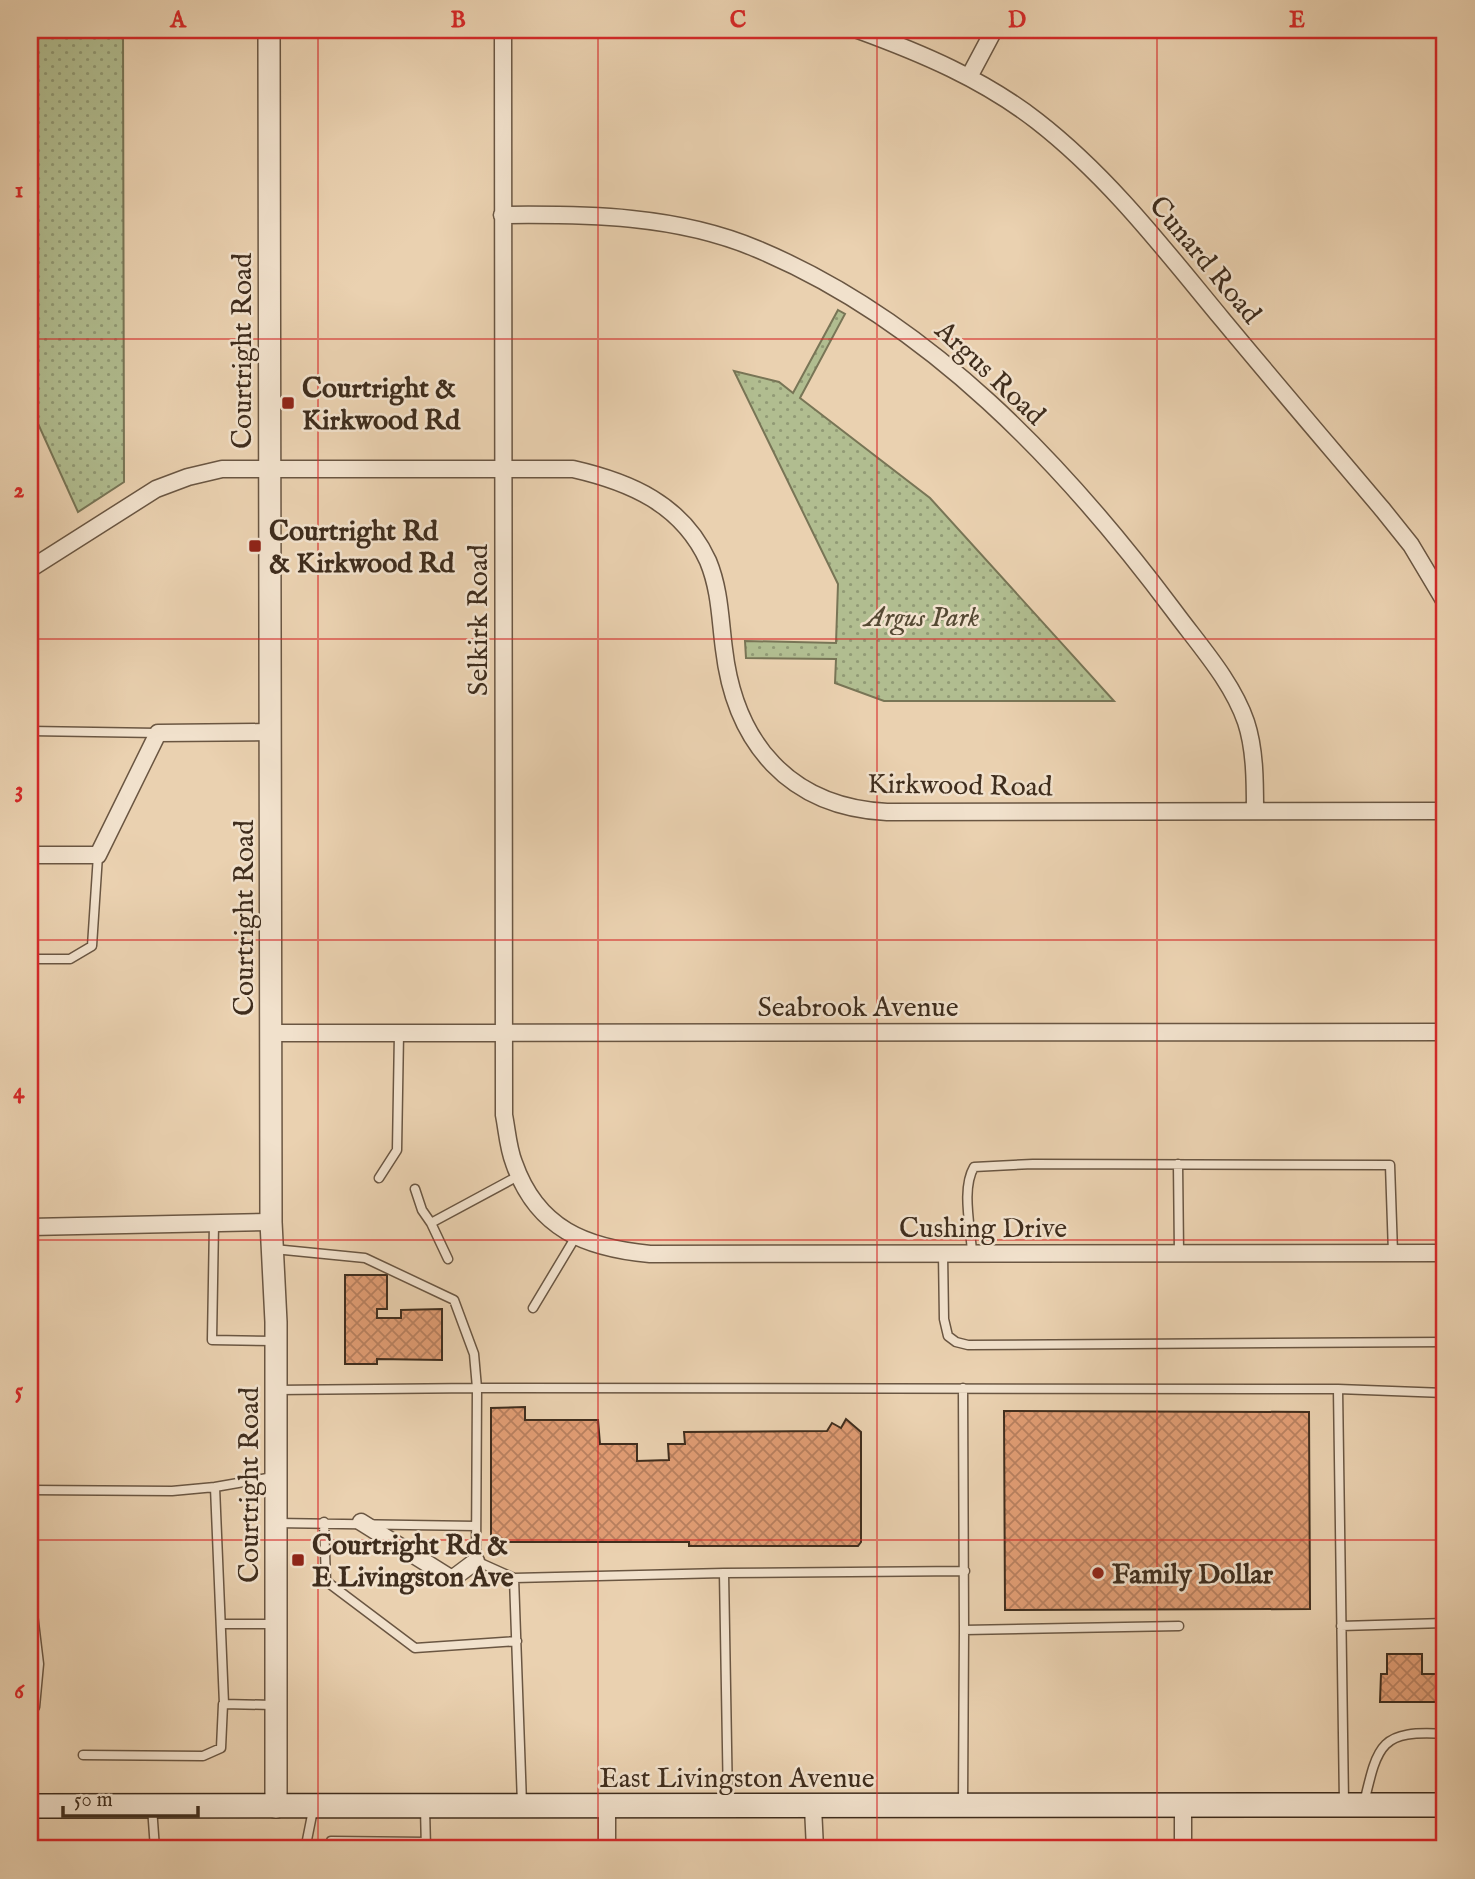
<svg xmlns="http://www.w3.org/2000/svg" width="1475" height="1879" font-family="'IM FELL English',serif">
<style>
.park{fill:url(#park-dots);stroke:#787556;stroke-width:2}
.building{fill:url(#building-cross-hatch);stroke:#3f2d1d;stroke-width:2}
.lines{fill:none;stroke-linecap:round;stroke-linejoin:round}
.service-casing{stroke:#6a5642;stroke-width:11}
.minor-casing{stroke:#6a5642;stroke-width:19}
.tertiary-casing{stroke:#6a5642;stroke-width:24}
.secondary-casing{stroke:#3f2d1d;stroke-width:26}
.service{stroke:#f1e1cc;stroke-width:8}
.minor{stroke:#f1e1cc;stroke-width:16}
.tertiary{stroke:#f1e1cc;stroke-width:21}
.secondary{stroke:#f1e1cc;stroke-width:23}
.grid{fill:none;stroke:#d62828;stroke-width:2;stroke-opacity:0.55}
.poi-dot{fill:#8f2418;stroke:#f1e1cc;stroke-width:2.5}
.labels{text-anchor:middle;stroke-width:5;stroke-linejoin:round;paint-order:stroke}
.street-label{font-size:28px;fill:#3f2d1d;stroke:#f1e1cc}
.poi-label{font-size:28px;font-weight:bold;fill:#3f2d1d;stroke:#f1e1cc;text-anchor:start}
.park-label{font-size:28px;font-style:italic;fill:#564a34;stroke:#f1e1cc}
.neatline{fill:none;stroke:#d62828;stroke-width:2.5}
.grid-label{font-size:23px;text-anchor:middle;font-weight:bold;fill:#d62828}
</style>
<defs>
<pattern id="park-dots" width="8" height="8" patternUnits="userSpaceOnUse" patternTransform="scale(1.75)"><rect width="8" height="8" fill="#b1bd90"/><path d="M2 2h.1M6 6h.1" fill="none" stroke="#919a75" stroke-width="1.8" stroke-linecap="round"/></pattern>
<pattern id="building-cross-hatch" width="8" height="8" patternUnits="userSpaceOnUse" patternTransform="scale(1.75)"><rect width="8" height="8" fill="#e19d74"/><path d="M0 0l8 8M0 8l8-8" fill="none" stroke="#b8805f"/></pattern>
</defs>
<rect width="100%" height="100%" fill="#ead1b0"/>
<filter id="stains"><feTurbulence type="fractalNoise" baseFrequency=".00286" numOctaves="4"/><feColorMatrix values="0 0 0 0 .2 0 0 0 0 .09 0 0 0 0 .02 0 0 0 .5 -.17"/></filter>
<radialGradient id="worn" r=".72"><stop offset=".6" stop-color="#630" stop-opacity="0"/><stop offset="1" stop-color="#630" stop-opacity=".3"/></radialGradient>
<path class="park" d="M30,30H123L124,482L78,512L30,406Z
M838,310L845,314L800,398L930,498L1114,701H884L835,683L836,659L746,658L745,641L836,643L838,584L734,371L779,382L793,393Z"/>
<path class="building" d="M345,1275H387V1309H377V1318H401V1310L442,1309V1360L377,1359V1364H345Z
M525,1407V1420H598L600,1444H637V1461L669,1460L668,1444H685L684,1432L827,1431L832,1423L841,1428L846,1419L861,1432V1542L858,1546H689V1542H491V1408Z
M1004,1411L1309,1412L1310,1609L1005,1610Z
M1387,1654H1422V1674H1436V1702H1380L1381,1674H1387Z"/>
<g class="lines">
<defs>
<path id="service" d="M30,731L158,733
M30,959H70L92,946L98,855
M1178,1164L1179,1253
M379,1178L397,1150L399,1033
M415,1189L422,1210L431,1223
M214,1223L212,1340L276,1341
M274,1249L365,1258L454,1300L474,1354L477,1388L1338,1389L1445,1393
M943,1253L944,1319L948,1336L956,1342L968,1345L1445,1342
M972,1253C971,1228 961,1189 974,1167L1033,1164L1390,1165L1393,1253
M448,1259L431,1223L520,1175
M533,1308L575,1238
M963,1388L964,1630
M1338,1389L1344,1803
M276,1390L477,1388L476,1561L514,1578L522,1804
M30,1490L172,1491L215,1487
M324,1522L326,1581L415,1648L517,1641
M276,1523L476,1526
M514,1578L724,1573
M30,1589L39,1664L35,1707L30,1711
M221,1624H274
M1341,1626L1445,1623
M224,1704L215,1487L273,1477
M83,1755L203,1756L221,1748L223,1704L273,1705
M963,1803L964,1630L1179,1626
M1364,1803C1378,1743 1381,1730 1445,1734
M728,1804L724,1573L965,1571
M152,1807L155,1849
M425,1808L426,1849
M296,1849L306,1845L313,1810
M329,1849L331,1841L426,1842"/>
<path id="minor" d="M503,30L504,1115C507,1130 508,1148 514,1163C537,1229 586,1248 650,1254L1445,1253
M858,30C921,53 983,79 1037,121C1109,177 1164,249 1222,319C1275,383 1329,446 1383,510L1411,545L1445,602
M969,77L994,30
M502,215C587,214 677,215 757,249C929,321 1064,464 1174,611C1199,645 1232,681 1246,722C1255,749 1255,782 1255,811
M30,569L156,489L188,477L222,469H573C630,482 682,504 708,561C720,590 720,619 724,649C735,743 789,807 887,812L1445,811
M30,855H98L158,733L270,732
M271,1033L1445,1032
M30,1227L271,1222
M361,1522L452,1579L476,1561
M1183,1806V1849
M813,1807L815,1849
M607,1849V1807"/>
<path id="tertiary" d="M269,30L271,1222L276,1322V1807"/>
<path id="secondary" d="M30,1806L1445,1805"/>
</defs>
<use href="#service" class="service-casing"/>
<use href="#minor" class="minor-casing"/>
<use href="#tertiary" class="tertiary-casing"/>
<use href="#secondary" class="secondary-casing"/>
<use href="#service" class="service"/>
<use href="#minor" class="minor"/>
<use href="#tertiary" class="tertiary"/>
<use href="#secondary" class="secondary"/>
</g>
<path class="grid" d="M318,30V1849M598,30V1849M877,30V1849M1157,30V1849M30,339H1445M30,639H1445M30,940H1445M30,1240H1445M30,1540H1445"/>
<g class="poi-dot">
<rect x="281" y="396" width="14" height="14" rx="3.5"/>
<rect x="248" y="539" width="14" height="14" rx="3.5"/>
<rect x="291" y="1553" width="14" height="14" rx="3.5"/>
<circle cx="1098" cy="1573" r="7"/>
</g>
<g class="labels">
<g class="street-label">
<text transform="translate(1206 259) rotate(50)" y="10">Cunard Road</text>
<text transform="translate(241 351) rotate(-90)" y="10">Courtright Road</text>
<text transform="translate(991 372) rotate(43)" y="10">Argus Road</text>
<text transform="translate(477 620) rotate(-90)" y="10">Selkirk Road</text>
<text transform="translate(960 784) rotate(1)" y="10">Kirkwood Road</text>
<text transform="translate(243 918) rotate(-90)" y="10">Courtright Road</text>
<text x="858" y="1016">Seabrook Avenue</text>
<text x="983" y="1237">Cushing Drive</text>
<text transform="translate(248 1485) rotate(-90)" y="10">Courtright Road</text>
<text x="737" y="1787">East Livingston Avenue</text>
</g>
<g class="poi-label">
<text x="302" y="397">Courtright &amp;<tspan x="302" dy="32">Kirkwood Rd</tspan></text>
<text x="269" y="540">Courtright Rd<tspan x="269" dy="32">&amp; Kirkwood Rd</tspan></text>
<text x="312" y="1554">Courtright Rd &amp;<tspan x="312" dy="32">E Livingston Ave</tspan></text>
<text x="1112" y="1583">Family Dollar</text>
</g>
<g class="park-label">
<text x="922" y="626">Argus Park</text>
</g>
</g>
<rect width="1475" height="1879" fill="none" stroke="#ead1b0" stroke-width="77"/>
<path d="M63 1806v10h135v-10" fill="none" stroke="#3f2d1d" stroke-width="3.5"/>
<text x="74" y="1806" font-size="21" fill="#3f2d1d" stroke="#f1e1cc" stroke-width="5" paint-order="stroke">50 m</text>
<rect x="38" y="38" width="1398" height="1802" class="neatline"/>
<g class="grid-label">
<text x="178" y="27">A</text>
<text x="458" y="27">B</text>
<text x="738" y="27">C</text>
<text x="1017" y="27">D</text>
<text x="1297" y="27">E</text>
<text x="19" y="197">1</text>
<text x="19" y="497">2</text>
<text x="19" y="797">3</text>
<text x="19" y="1098">4</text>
<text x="19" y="1398">5</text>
<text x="19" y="1698">6</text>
</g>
<rect width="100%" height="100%" filter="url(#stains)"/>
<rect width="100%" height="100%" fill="url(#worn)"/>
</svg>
